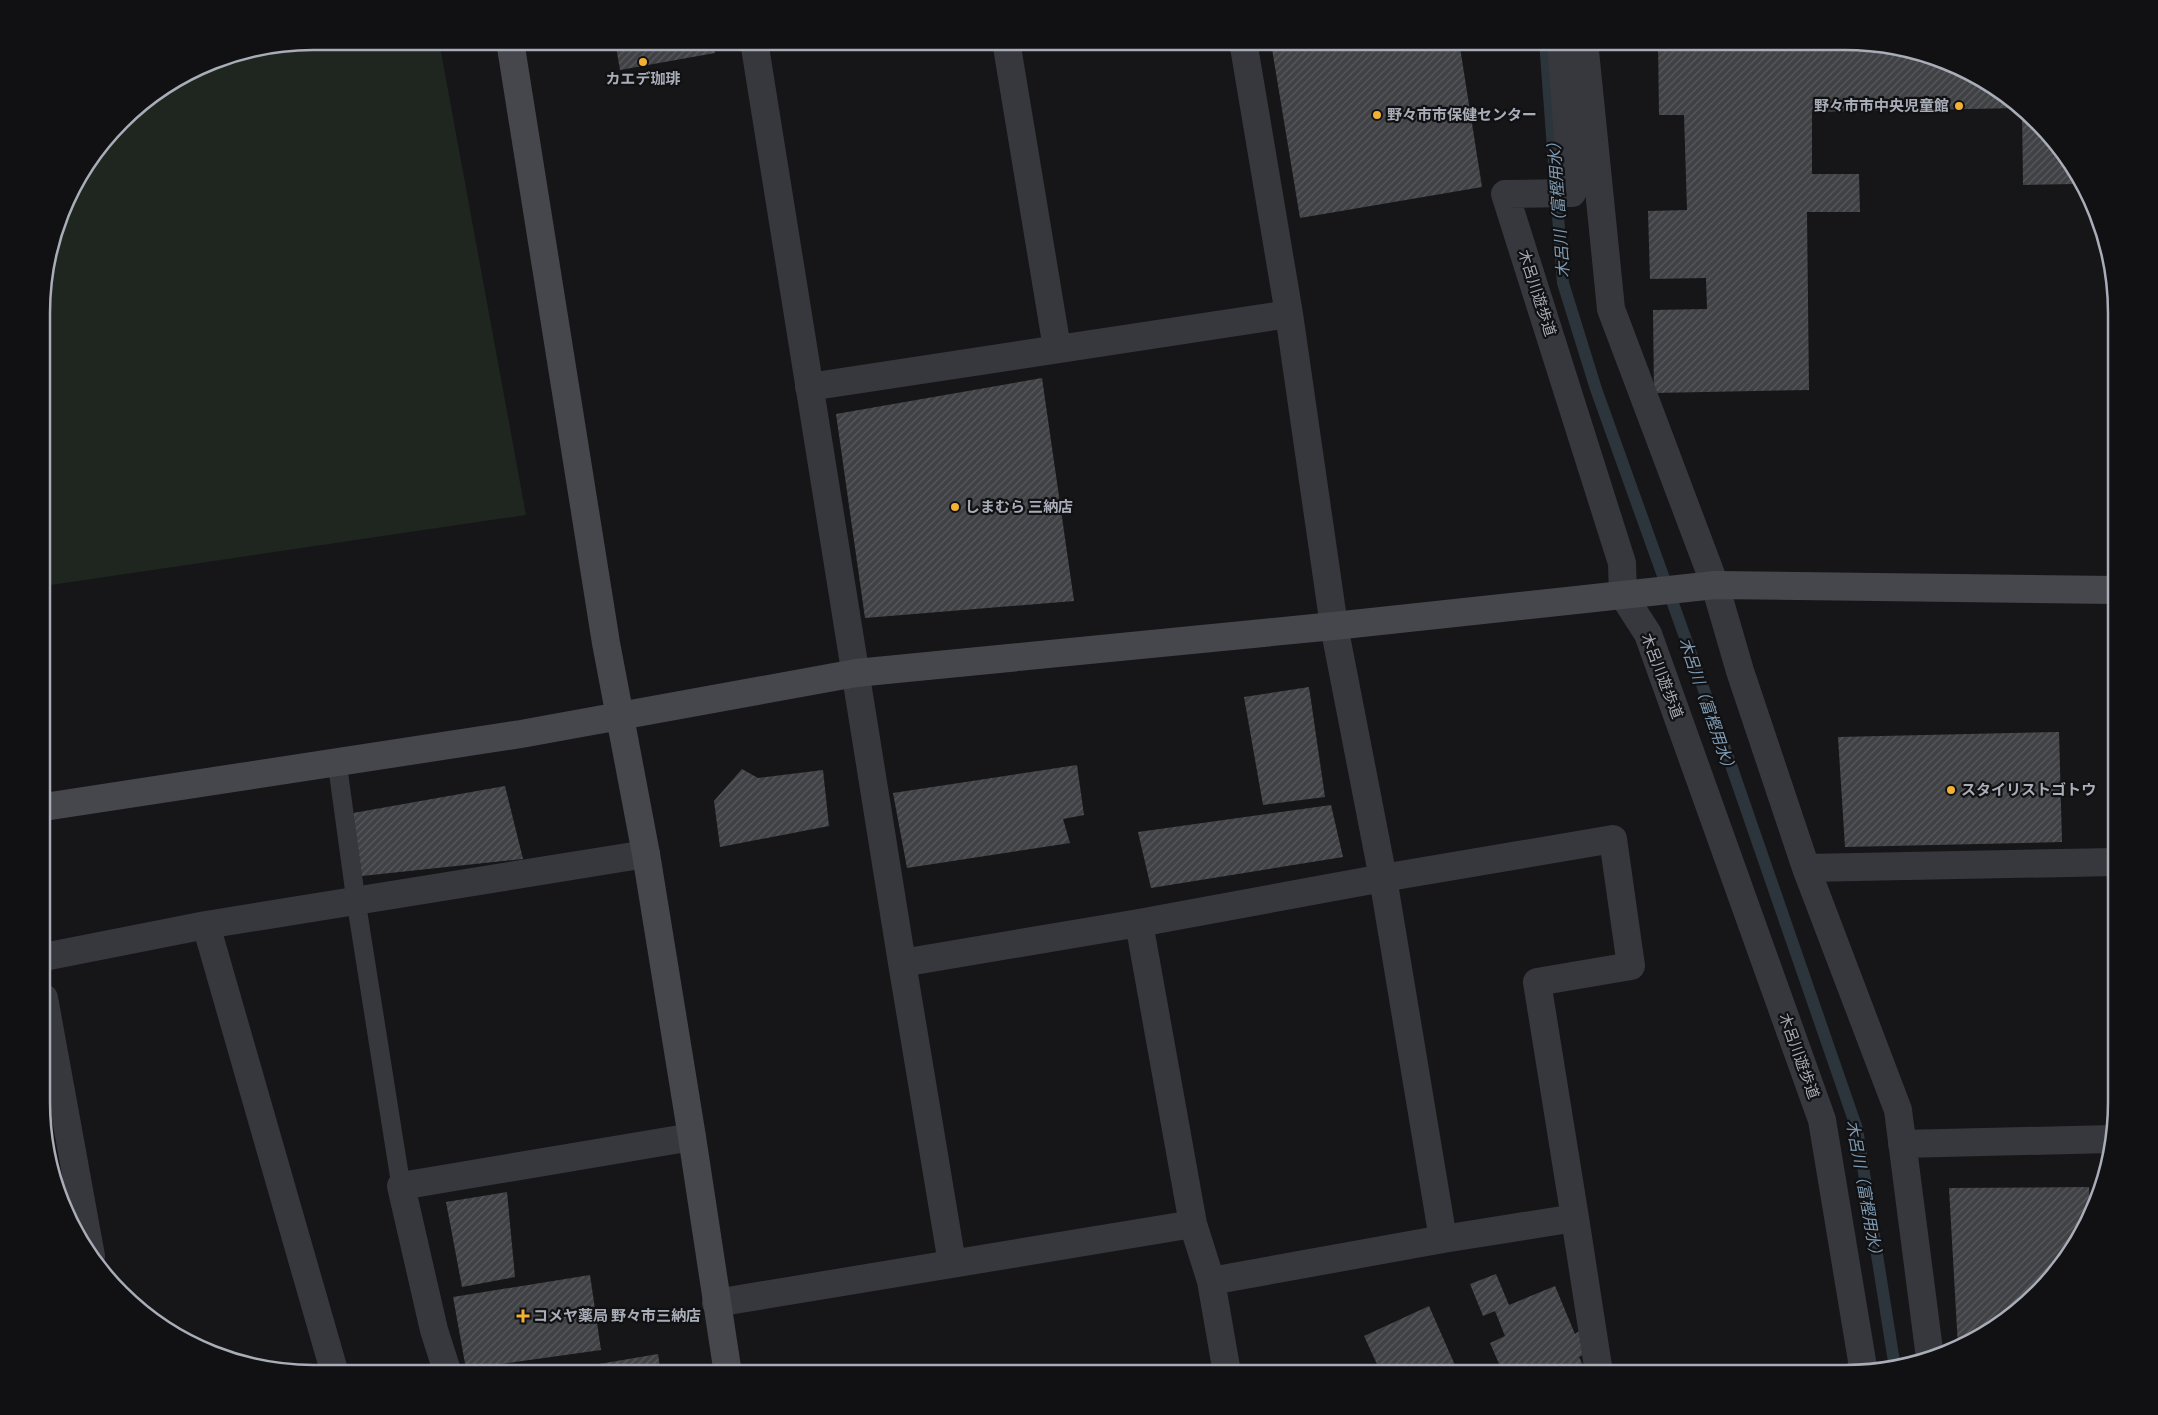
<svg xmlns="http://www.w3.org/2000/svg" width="2158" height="1415" font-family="'PT Sans Narrow','Noto Sans JP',sans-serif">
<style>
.pitch{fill:#1e261f}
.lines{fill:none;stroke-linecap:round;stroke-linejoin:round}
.stream{stroke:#2c353c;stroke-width:12}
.building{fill:url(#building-hatch)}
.lane{stroke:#37383d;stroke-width:19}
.street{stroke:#37383d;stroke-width:28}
.secondary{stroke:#45474d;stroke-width:28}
.poi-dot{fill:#f2b134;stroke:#111113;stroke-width:2}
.labels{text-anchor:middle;stroke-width:4.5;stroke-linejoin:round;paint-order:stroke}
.poi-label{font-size:15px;font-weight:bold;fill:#a8adb8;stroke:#111113;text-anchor:start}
.street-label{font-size:15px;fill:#a8adb8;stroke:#111113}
.water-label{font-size:16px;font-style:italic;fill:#7f9bb3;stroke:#111113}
.rim{fill:none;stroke:#a8adb8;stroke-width:2.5}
</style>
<defs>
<pattern id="building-hatch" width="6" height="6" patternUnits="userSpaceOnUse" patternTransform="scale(1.25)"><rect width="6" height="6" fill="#404145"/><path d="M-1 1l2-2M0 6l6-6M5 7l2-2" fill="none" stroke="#595a5e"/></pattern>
</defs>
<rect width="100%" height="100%" fill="#161618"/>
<path class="pitch" d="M313,41H439L526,515L44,586V278L69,193L134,109L209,62Z"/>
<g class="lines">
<path class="stream" d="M1545,41L1563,283L1596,389L1732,768L1857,1129L1895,1368"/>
</g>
<path class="building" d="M615,41H713L715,53L620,70Z
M1028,41H1076V42L1030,50Z
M1280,41H1459L1482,187L1300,218L1271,43Z
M1658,41H1829V47L1869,45L1932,56L1996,87L2020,108L1812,112V174H1859L1860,212H1807L1809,390L1654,393L1653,310L1707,309L1706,278L1650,279L1648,211L1687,210L1684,115H1659Z
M2022,110L2049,134L2080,177L2084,186L2080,191L2074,184L2023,185Z
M2113,280L2116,296V458H2113Z
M1042,378L1074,601L865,618L836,414Z
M1309,687L1325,797L1263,805L1244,697Z
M2059,732L2062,842L1845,847L1838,737Z
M1077,765L1084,815L1063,819L1070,843L907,868L893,793Z
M742,769L758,778L823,770L829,826L720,847L714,801Z
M505,786L523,859L362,876L353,813Z
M1331,805L1343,857L1151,888L1138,832Z
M2089,1187L2090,1215L2071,1253L2024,1306L1981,1337L1958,1347L1949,1188Z
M507,1192L515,1277L462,1287L446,1202Z
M1496,1274L1509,1305L1555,1286L1575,1334L1582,1329L1591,1351L1579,1357L1583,1365L1562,1373H1559L1556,1366L1537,1373H1503L1490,1343L1505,1336L1495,1311L1483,1316L1470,1284Z
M590,1275L601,1350L466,1369L453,1297Z
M1429,1306L1458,1372L1467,1368L1468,1373H1381L1364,1336Z
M658,1354L661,1374H546V1373Z
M1138,1367L1140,1373H1114Z"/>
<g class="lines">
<path class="lane" d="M337,762L356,901L401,1186"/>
<path class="street" d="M754,41L902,963
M1006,41L1057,348
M1243,41L1289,314L1334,626L1383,878L1443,1239L1575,1218L1599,1373
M1561,41L1572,193L1505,194L1622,563L1623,595L1648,634L1822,1120L1864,1373
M1584,41L1611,309L1715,585L1740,671L1806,868L1898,1110L1930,1358
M809,387L1289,314
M1806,868L2116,862
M206,925L335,1374
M44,957L206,925L646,854
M44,998L91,1256
M1902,1144L2112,1139
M952,1263L902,963L1139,923
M1211,1281L1443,1239
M716,1303L1193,1224
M1227,1373L1211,1281L1193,1224L1139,923L1383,878L1613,839L1631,966L1537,982L1575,1218
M448,1374L434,1330L401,1186L692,1137"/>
<path class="secondary" d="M510,41L606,643L646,854L692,1137L728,1374
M44,807L521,734L856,673L1334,626L1715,585L2116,590"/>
</g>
<g class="poi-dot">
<circle cx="643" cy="62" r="5"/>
<circle cx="1959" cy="106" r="5"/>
<circle cx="1377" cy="115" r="5"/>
<circle cx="955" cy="507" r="5"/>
<circle cx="1951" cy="790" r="5"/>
<path d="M520.5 1308.5h5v5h5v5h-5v5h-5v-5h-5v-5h5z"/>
</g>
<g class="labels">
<g class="poi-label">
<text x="643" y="84" text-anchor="middle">カエデ珈琲</text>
<text x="1949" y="111" text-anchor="end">野々市市中央児童館</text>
<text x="1387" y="120">野々市市保健センター</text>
<text x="965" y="512">しまむら 三納店</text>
<text x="1961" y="795">スタイリストゴトウ</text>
<text x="533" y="1321">コメヤ薬局 野々市三納店</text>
</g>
<g class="street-label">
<text transform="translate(1537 293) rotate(72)" y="5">木呂川遊歩道</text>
<text transform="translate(1662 676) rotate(69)" y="5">木呂川遊歩道</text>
<text transform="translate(1799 1056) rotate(70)" y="5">木呂川遊歩道</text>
</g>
<g class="water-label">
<text transform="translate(1558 206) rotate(-94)" y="6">木呂川（富樫用水）</text>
<text transform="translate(1708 706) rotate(71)" y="6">木呂川（富樫用水）</text>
<text transform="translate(1865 1191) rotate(80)" y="6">木呂川（富樫用水）</text>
</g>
</g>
<path d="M0 0H2158V1415H0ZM313 50H1845A263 263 0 0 1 2108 313V1102A263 263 0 0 1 1845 1365H313A263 263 0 0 1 50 1102V313A263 263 0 0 1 313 50Z" fill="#111113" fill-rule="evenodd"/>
<path class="rim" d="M313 50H1845A263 263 0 0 1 2108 313V1102A263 263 0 0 1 1845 1365H313A263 263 0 0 1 50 1102V313A263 263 0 0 1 313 50Z"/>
</svg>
